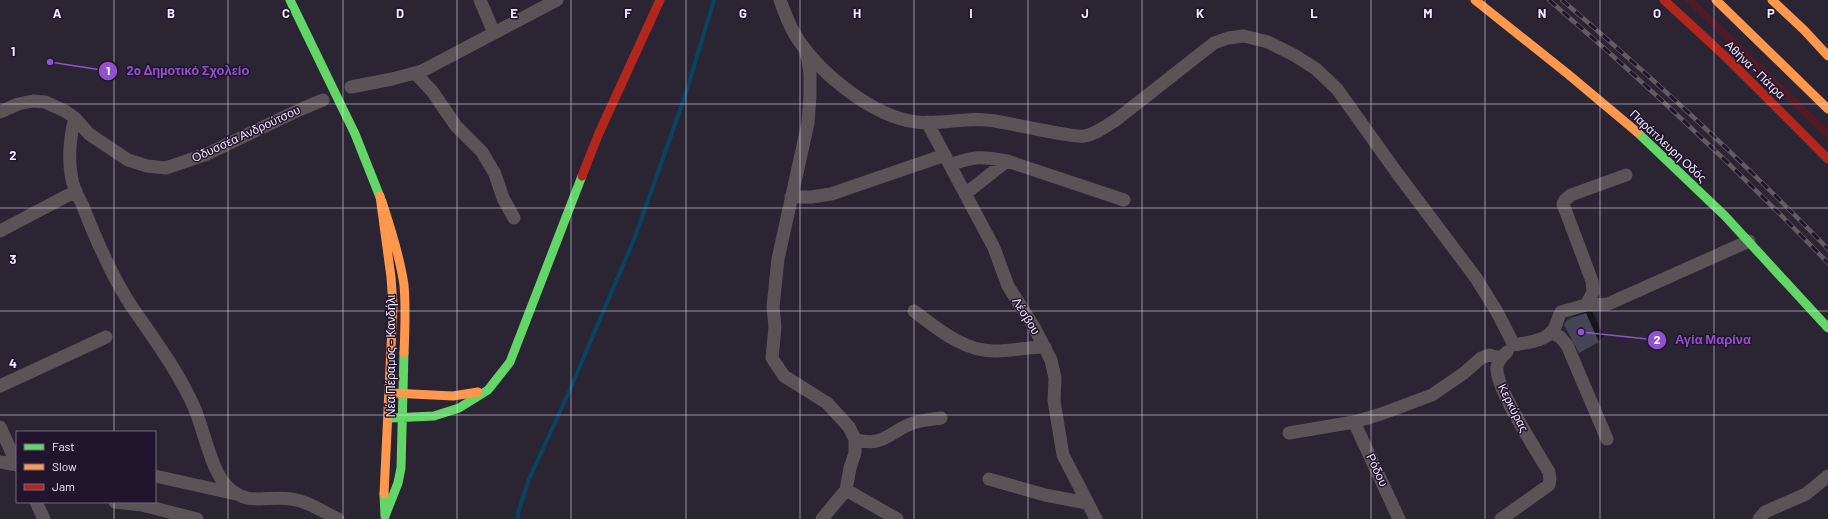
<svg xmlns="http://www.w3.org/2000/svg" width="1828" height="519" font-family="Barlow,sans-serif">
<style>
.green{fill:#4f1b28}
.shadow{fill:#0007}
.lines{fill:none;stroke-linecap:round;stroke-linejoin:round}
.stream{stroke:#084462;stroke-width:4}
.building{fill:#454557}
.street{stroke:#5a5459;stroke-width:13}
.fast{stroke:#63d668;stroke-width:9}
.slow{stroke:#ff974d;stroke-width:9}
.jam{stroke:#b3261e;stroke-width:9}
.rail-casing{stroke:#615b64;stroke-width:4.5}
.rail{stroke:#21152e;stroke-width:3;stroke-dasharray:9;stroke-linecap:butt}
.grid{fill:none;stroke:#f1eafb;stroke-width:1;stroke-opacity:0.55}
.labels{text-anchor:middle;stroke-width:3;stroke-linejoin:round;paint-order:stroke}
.street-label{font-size:12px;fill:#f1eafb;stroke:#21152e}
.grid-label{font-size:13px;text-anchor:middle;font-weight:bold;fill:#f1eafb;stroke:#21152e;stroke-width:3;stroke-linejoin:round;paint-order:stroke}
.leader{fill:none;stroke:#9352cb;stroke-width:1.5}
.callout-dot{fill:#9352cb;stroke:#21152e;stroke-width:1.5}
.mark-label{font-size:12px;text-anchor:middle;font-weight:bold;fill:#fff}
.callout-label{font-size:13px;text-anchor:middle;font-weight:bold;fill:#9352cb;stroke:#21152e;stroke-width:3;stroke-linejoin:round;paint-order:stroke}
</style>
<rect width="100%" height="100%" fill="#2b2432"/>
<path class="green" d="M1684,0H1695L1828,129V140Z"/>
<path class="shadow" d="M1591,309L1604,336L1599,341L1580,352L1567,321L1579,312Z"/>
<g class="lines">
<path class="stream" d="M518,519V513L529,479L569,392L635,237L685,96L714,0"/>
</g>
<path class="building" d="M1586,313L1599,342L1579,353L1564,325L1566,321L1573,317Z"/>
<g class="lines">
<path class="street" d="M480,0L494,33
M780,0C785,14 790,28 799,41C822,75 874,117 916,122C943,125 969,116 995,121C1015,125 1036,129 1057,133C1065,134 1076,137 1084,136C1095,135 1107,125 1116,120L1214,43L1228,38L1244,36L1268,42L1294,55L1316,69L1337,89L1397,173L1476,278L1497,312L1514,345
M805,50L808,60L810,74V96L808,123L778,259L773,307L775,327L772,358L784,376L827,403L849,427L855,439V453L850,468L846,490
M415,73L432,91L456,126L482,152L495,174L503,198L514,218
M351,87L392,79L422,71L557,0
M0,112L18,104L33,101L45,102L65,111L75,118L89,134L128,160L147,166L166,168L207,154L299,110L323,100
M75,118C69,139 67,169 75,190C77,196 82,202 84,209C97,242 112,277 132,307C154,339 178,371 194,407C204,429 211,472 228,487C248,507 267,495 291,499C308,501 323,512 338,519
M927,122L994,248L1008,286L1034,327L1051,360L1055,378L1054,401L1063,455L1096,519
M950,165C974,156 981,156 1007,161L1124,200
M965,194L1007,161
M791,197H811L831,194L945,155
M0,231L76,191
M1586,305L1593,292L1592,281L1563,204L1565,200L1571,195L1626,175
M914,311C938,329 964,352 996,351C1012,351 1028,347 1045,347
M1551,332L1560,337L1567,345L1607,439
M1514,345C1527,342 1545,342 1554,329C1557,323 1558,317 1561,312L1586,305L1608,304L1749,241
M0,386L106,337
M1354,422L1399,519
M0,427L17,464
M1289,433L1354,422L1381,414L1432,395L1464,373L1481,358L1489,355L1501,358
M855,439C883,449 892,429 916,422C923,420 933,419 941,418
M0,462L17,465
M155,476L236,494
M989,479L1045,495L1087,503
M36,502L44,519
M115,502L142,505L197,519
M822,519L846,490L897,519
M1501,519L1549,485L1550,479L1549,472C1538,453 1494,386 1497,367C1498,361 1502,356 1507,352
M1759,519L1765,512L1806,494L1828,476"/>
<path class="fast" d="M290,0L355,134L382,202
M1637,132L1725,216L1828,328
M391,418L434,416L459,408L488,390L510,362L582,176
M384,494L385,516L398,483L401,468L404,353"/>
<path class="slow" d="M1475,0L1569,75L1637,132
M1716,0L1828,109
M1772,0L1804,30L1828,56
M380,196L391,277L393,306L384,494
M382,202C391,229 400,257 404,285C406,308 405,330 404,353
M392,393L453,396L478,392"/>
<path class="jam" d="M1664,0L1728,59L1828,159
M582,176L599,133L660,0"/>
<defs>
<path id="rail" d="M1549,0C1646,83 1739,171 1828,263
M1562,0C1654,79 1744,162 1828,249"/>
</defs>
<use href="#rail" class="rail-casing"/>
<use href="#rail" class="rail"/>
</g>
<path class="grid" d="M114,0V432M228,0V519M343,0V519M457,0V519M571,0V519M686,0V519M800,0V519M914,0V519M1028,0V519M1142,0V519M1257,0V519M1371,0V519M1485,0V519M1600,0V519M1714,0V519M0,104H1828M0,208H1828M0,311H1828M0,415H1828M114,502V519"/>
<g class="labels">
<g class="street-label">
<text transform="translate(1755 70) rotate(44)" y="4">Αθήνα - Πάτρα</text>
<text transform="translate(246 134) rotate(-25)" y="4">Οδυσσέα Ανδρούτσου</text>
<text transform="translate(1668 146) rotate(43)" y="4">Παράπλευρη Οδός</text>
<text transform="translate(1026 316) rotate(58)" y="4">Λέσβου</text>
<text transform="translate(391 356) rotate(-90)" y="4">Νέα Πέραμος - Κανδήλι</text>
<text transform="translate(1513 408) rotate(63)" y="4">Κερκύρας</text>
<text transform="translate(1377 470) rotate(65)" y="4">Ρόδου</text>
</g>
</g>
<g class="grid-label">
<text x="57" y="18">A</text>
<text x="171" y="18">B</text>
<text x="286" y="18">C</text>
<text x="400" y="18">D</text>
<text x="514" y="18">E</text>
<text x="628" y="18">F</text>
<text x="743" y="18">G</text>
<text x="857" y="18">H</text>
<text x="971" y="18">I</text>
<text x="1085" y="18">J</text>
<text x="1200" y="18">K</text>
<text x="1314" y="18">L</text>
<text x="1428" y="18">M</text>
<text x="1542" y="18">N</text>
<text x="1657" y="18">O</text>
<text x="1771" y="18">P</text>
<text x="13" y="56">1</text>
<text x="13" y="160">2</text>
<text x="13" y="264">3</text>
<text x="13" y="368">4</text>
</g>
<path class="leader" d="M50 62L108 71M1581 332L1657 340"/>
<g class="callout-dot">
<circle cx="50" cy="62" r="4"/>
<circle cx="1581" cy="332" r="4"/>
<circle cx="108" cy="71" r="10"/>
<circle cx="1657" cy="340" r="10"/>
</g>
<g class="mark-label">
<text x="108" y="75">1</text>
<text x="1657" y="344">2</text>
</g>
<g class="callout-label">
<text x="188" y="75">2o Δημοτικό Σχολείο</text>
<text x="1713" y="344">Αγία Μαρίνα</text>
</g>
<rect x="16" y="431" width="140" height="72" fill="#21152e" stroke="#746a80"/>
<rect x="24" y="444" width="20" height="6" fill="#63d668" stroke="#746a80"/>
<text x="52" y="451" font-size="12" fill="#f1eafb">Fast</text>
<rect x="24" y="464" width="20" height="6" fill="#ff974d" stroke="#746a80"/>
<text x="52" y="471" font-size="12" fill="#f1eafb">Slow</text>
<rect x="24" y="484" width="20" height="6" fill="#b3261e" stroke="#746a80"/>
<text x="52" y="491" font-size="12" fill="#f1eafb">Jam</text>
</svg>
